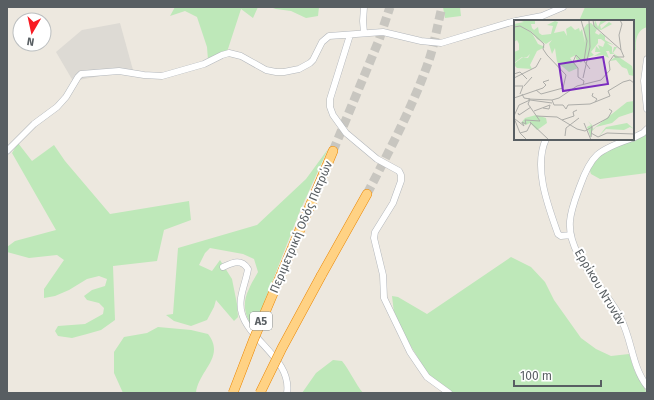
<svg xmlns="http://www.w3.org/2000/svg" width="654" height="400" font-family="'Fira Sans',sans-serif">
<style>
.industrial{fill:#dddad4}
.green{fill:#bee8b9}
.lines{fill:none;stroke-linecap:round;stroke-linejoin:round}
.highway-tunnel{stroke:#c8c6c0;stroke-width:9;stroke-dasharray:9 4.5;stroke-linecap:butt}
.minor-casing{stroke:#b3b7bc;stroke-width:7}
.highway-casing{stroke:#ec8700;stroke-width:10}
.minor{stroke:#fff;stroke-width:6}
.highway{stroke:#ffd284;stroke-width:9}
.highway-bridge-casing{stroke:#ec8700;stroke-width:10;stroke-linecap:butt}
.highway-bridge{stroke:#ffd284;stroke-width:9}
.labels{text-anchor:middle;stroke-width:4;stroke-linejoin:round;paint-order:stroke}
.shield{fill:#fff;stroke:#8a8e91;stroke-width:1}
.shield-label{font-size:11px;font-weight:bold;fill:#585e62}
.street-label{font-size:12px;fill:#585e62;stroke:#fff}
.inset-road{fill:none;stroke:#adada9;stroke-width:1}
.view{fill:#7b2cbf;fill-opacity:0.15;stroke:#7b2cbf;stroke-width:2}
.inset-edge{fill:none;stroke:#585e62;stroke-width:2}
</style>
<rect width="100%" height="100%" fill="#ede8df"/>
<path class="industrial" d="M120,23L133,70L73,81L56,52L82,30Z"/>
<path class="green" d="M175,7H258L253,18L241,9L227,52L208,60L207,47L197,17L185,11L170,16Z
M270,7H319L318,16L306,18L291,11L276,9Z
M443,7H460L461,16L445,18Z
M585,7H647V27C637,30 635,40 636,50H633V21H579Z
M647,134V173L600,179L591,174L590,171L592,163L597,157L611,149Z
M18,143L32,161L54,145L65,161L110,214L189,201L191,220L164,230L157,261L113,266L115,320L101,330L87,334L72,338L58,336L55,331L58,326L85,324L103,314L104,308L99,303L87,300L84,296L92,290L105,286L107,279L99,276L87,279L69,290L55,296L44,298V289L64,260L57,255L29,258L7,252V247L15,241L56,230L12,153Z
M328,149L300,211L254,328C244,317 242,302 249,289C251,283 255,278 258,272L254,259L243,254L210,248L205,253L199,265L212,271L220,260L232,279L237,304L238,317L234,321L216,300L214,307L207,320L191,326L174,321L166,315L173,314L178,248L257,225L306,179Z
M511,257L531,267L545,282L554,300L581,338L596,349L611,356L629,354L635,372L647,393H453L429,376L409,343L394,313L392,296L398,297L427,314Z
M158,327L191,330L208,334C226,357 198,371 196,393H123L114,373V352L124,337L147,333Z
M333,360L342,361C350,371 355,383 363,393H302L316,373Z"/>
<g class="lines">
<path class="highway-tunnel" d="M333,151L379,40L390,7
M367,194C388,153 411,110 427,66C434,47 437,27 442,7"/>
<defs>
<path id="minor" d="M516,21L542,16L563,7
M364,33L363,21L364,7
M350,35L330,99V107L333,115L346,133L377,159L399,171L401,175V181L393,203L375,232L374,238L383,275L384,298L410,352L427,377L449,393
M647,59L644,81L647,109
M633,138L643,133L647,129
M546,139C533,167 548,206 558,234L561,236L571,235
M630,139C598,150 591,155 580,186C576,197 571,209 570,221C567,257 607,289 621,319C632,340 632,367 647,386
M7,151L34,124L57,107L66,97L78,77L81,74L119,71L144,75L162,76L204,64L222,55L229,53L241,56L266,70L276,72H284L299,69L310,63L313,60L322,42L329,36L383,32L421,41L441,43L515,21
M223,267C232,263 241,258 248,269C246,283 237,299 242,314C250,341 292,360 287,393"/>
<path id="highway" d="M291,251L333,151
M321,276L367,194"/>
</defs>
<use href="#minor" class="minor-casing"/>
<use href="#highway" class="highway-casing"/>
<use href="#minor" class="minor"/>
<use href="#highway" class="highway"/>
<defs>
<path id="highway-bridge" d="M233,393L253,341L291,251
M260,393L282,348L321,276"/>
</defs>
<use href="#highway-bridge" class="highway-bridge-casing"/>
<use href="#highway-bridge" class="highway-bridge"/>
</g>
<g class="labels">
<rect class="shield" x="250" y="312" width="22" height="18" rx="3"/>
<g class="shield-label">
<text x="261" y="325">Α5</text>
</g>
<g class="street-label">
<text transform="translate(301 227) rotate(-67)" y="4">Περιμετρική Οδός Πατρών</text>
<text transform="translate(600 287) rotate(59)" y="4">Ερρίκου Ντυνάν</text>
</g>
</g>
<g transform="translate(514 20)">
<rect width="120" height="120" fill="#ede8df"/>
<path d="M4,0H21V4H17L18,8L20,10L24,7L25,13L28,15L37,14L39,6L33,5L41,1L44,2L40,13L50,11L53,16L52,9L57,6L61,10L65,8L66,12L68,9L71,23L70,8L73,4L77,3L80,6L81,0L84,7L87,0H94L86,5L87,9L95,2L98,4L87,10L83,9L81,13L85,15L86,13L91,16V20L100,25L93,23L98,27V34L100,27H103L99,33L118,46L120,56L115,55L113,49L108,47L102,40L96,41L101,37L100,34H96L95,31H92L95,38L89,35L80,36L87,32H81L82,26L86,30L84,25L89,27L91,22L87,19H84V23L77,32L80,35L69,40L67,43L62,39V35L56,38L64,48L55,52L43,42L41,28L38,34L35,24L38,20L32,24L23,19L18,12L11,9L18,13L24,24L31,27L23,31L16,45L18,49L3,48L0,45L1,43L9,37L14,38L16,34L13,37H8L0,43V32L5,30V24L3,20L0,22V4L10,2ZM120,81V92L105,97L98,103L82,107L77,112V118L73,107L77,105L74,101L78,105L79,109L113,82ZM22,95L32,98L33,103L26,108L23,110L16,103L12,105L7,103L11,98ZM113,103L120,109L116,107L110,110L92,109L85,116L92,107Z" fill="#bee8b9"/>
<path class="inset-road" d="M67,0L73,21L70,41L76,49M106,0L108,4L105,15L107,30M0,7L6,6L17,12L30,24L29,29L33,35L52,55L49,68L27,74L22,70M0,54L6,52L13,59M0,58L22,47L27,38M69,58L76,27L75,0M69,65L70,61L64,57V48L59,42L62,35L67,40L70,39M0,66H9L6,74M10,66L18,57M79,73L78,76L83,79L81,82M0,78L29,68L32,65L29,62L35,60M14,79L38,80L40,85H49L52,89L54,85L76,84L96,76L94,71L109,62L116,60L120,63M16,80L38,83M38,80L45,78L63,66L87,60L96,50L95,42L100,35L101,37H110L107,30L80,6L79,0M20,91L36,85L35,89L29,88M4,93L5,95L17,87M0,96L5,85L16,80M22,96L43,97L63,109L71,111L78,107L77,117M0,98L6,113L13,120M1,99L10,106L8,102L12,104L11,100L26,101L14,84L16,79L10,78L8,74M48,100L60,96L59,92L63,90M16,102L35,120M70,103L77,120M77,107L94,98L98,91L95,89M6,113L13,111L17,103M77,113L84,117L93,113L120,114M51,116L52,108L65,98"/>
<path class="view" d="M89,37L94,64L49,71L45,44Z"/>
<rect width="120" height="120" class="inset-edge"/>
</g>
<rect width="654" height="400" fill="none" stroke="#585e62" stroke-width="16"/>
<g transform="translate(32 32) rotate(189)"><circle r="19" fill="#ffffff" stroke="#bcbfc0"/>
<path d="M0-3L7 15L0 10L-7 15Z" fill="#f81b23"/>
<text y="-6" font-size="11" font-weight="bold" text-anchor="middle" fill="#585e62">N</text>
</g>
<path d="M514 380v6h87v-6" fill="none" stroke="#585e62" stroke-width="2"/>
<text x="520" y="380" font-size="12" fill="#585e62" stroke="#ffffff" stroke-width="3" paint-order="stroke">100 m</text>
</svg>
